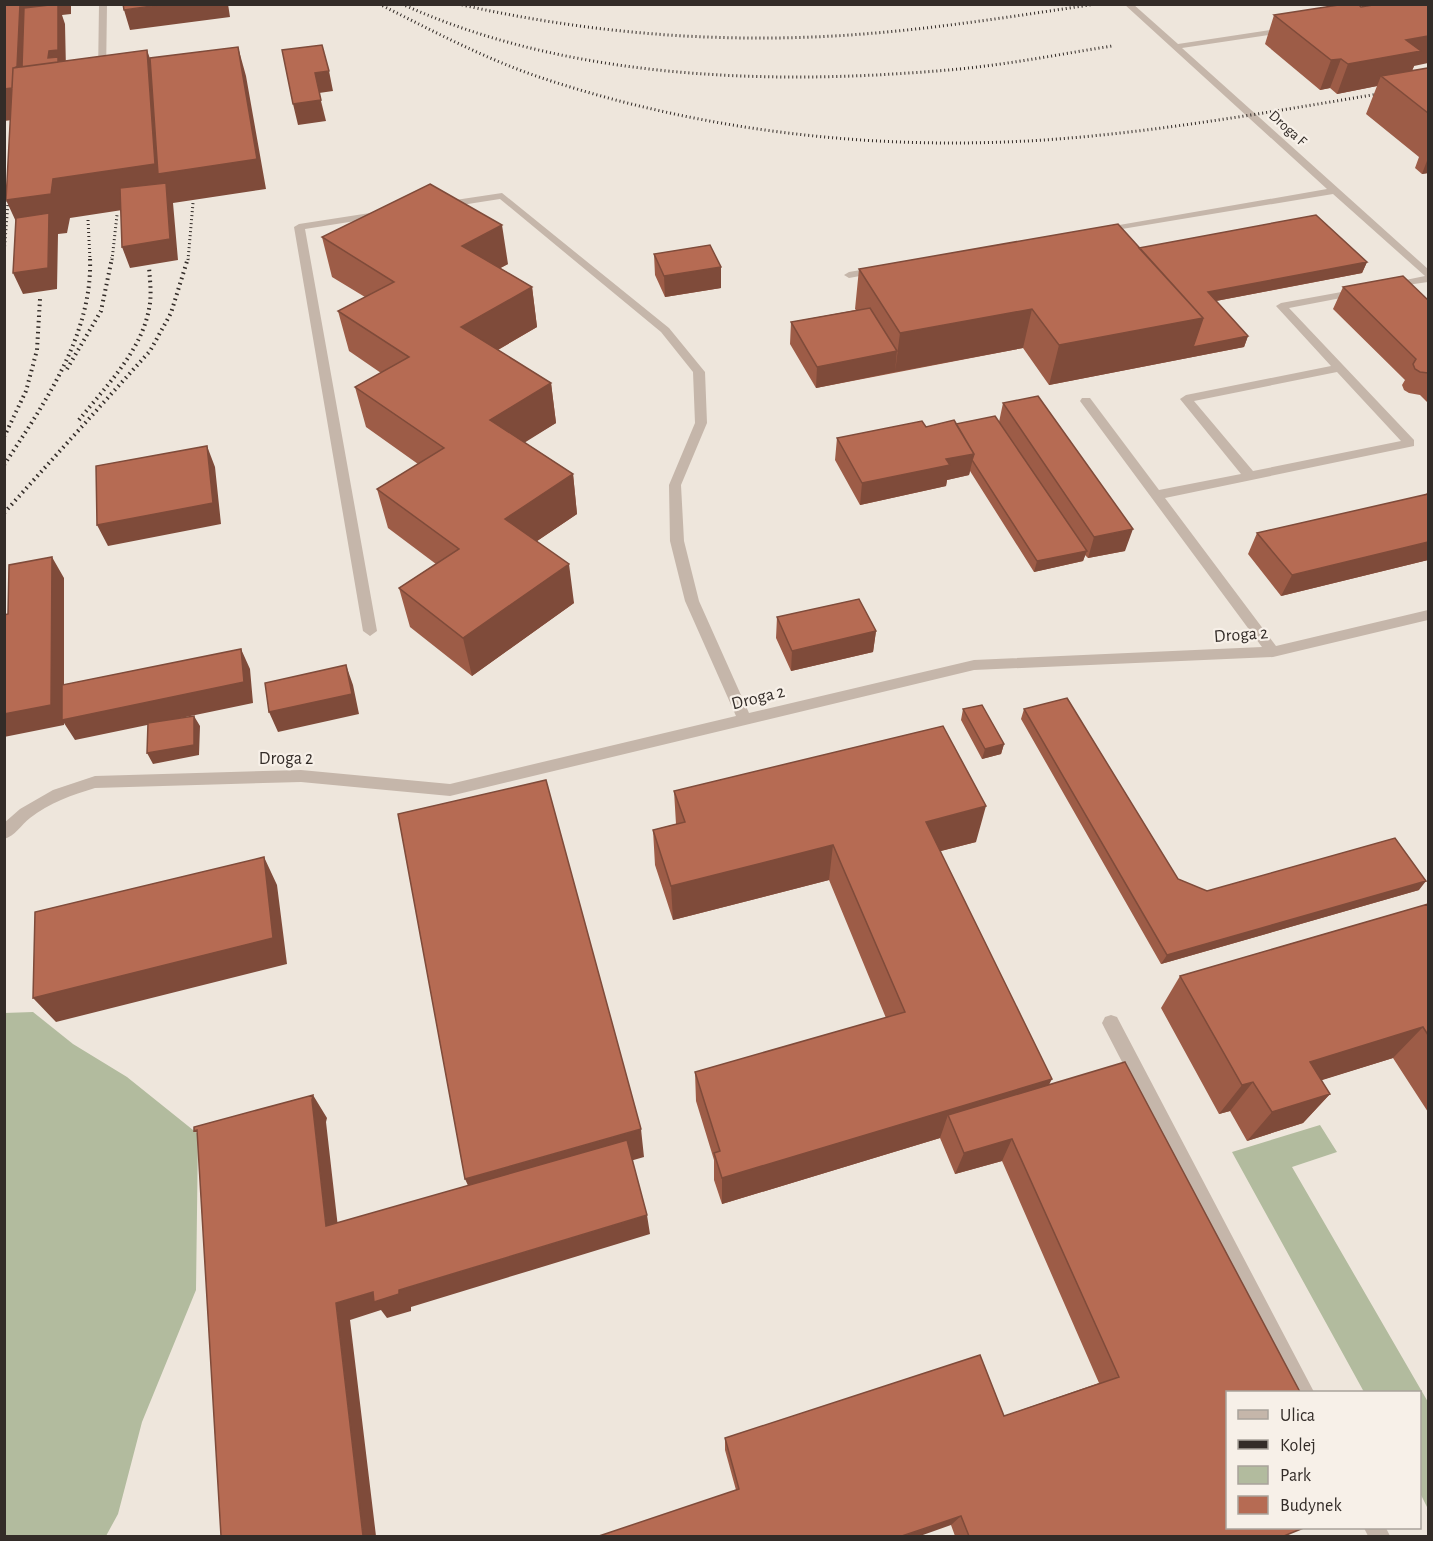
<svg xmlns="http://www.w3.org/2000/svg" width="1433" height="1541" font-family="'Alegreya Sans',sans-serif">
<style>
.green{fill:#b2bb9e}
.lines{fill:none;stroke-linecap:round;stroke-linejoin:round}
.minor{fill:#c5b6aa;fill-rule:evenodd}
.rail-far1{stroke:#332c28;stroke-width:3;stroke-dasharray:1 3;stroke-linecap:butt}
.rail{stroke:#332c28;stroke-width:4;stroke-dasharray:1.5 4;stroke-linecap:butt}
.wall{fill:#9d5c47}
.shaded-wall{fill:#7f4b3a}
.building{fill:#b66b53;stroke:#7f4b3a;stroke-width:1.5}
.labels{text-anchor:middle;stroke-width:4.5;stroke-linejoin:round;paint-order:stroke}
.far-street-label{font-size:15px;fill:#332c28;stroke:#f7f0e8}
.street-label{font-size:18px;fill:#332c28;stroke:#f7f0e8}
</style>
<rect width="100%" height="100%" fill="#eee6dc"/>
<path class="green" d="M33,1012L73,1044L127,1077L198,1134L196,1290L142,1422L118,1514L106,1536H5L4,1013Z
M1320,1125L1337,1152L1292,1167L1428,1402V1509L1420,1493V1392H1364L1232,1152Z"/>
<g class="lines">
<path class="minor" d="M99,4H107L106,76L102,79L98,76Z
M1124,4H1133L1178,44L1291,27V31L1288,32L1182,48L1428,269V282L1386,288V284L1425,276L1333,194L1098,233V229L1102,228L1327,189Z
M502,193L669,328L705,372L707,423L681,485L684,541L699,601L749,713L974,660L1262,647L1080,401L1082,398H1090L1159,490L1241,474L1180,399L1186,395L1331,366L1276,306L1281,303L1358,289L1363,292L1362,294L1289,308L1414,440V446L1165,498L1276,646L1428,610V620L1273,657L974,670L450,796L301,782L95,788C72,795 49,803 30,818C21,825 15,836 4,839V823L20,809L53,790L95,776L301,770L450,784L736,716L685,601L670,541L669,485L695,423L693,372L661,332L500,199L442,208L437,205L442,202ZM1337,372L1401,441L1253,471L1194,401Z
M383,211L387,212V216L305,229L377,631L370,636L363,631L294,227L299,224Z
M878,267L882,268V272L849,278L844,275L849,272Z
M1111,1015L1117,1017L1314,1392H1293L1105,1029L1102,1023L1105,1017Z
M1364,1528H1386L1390,1536H1368Z"/>
<path class="rail-far1" d="M379,4C433,31 487,60 545,79C706,132 876,151 1044,140C1160,132 1275,111 1390,92
M402,4C570,81 778,86 959,69C1011,64 1061,54 1112,46
M458,4C582,32 706,43 834,36C922,31 1009,17 1096,4
M88,220L90,260
M4,254L9,190
M112,260L117,215
M188,260L193,203"/>
<path class="rail" d="M67,369L101,311L112,258
M79,420C105,387 141,352 149,309C152,296 150,281 149,267
M4,437L26,391L37,350L40,299
M4,465C44,404 93,334 90,258
M4,513L150,351L171,313L188,258"/>
</g>
<path class="wall" d="M1274,15L1414,66L1412,71L1428,68V173L1422,174L1415,168L1419,157L1366,114L1377,86L1337,94L1330,88L1320,90L1265,44Z
M322,237L508,264L500,268L532,287L537,327L498,350L551,383L556,423L524,442L573,474L577,514L537,541L574,603L472,676L410,627L399,588L436,564L388,528L377,489L418,464L366,427L355,387L381,373L349,351L338,311L365,297L332,277Z
M1139,248L1367,262L1362,273L1216,301L1248,336L1244,347L1049,385L1023,348L816,388L790,344L791,322L856,310L855,309L859,269Z
M654,254L721,267V288L665,297L655,275Z
M1343,287L1428,300V403L1420,395L1409,393L1404,390L1402,385L1405,380L1333,309Z
M1003,403L1125,551L1088,558L1085,555L1083,561L1034,572L970,471L969,475L947,480L946,486L860,505L835,460L837,438L926,427L999,422Z
M1428,490V560L1281,596L1248,554L1257,533L1426,495Z
M777,617L876,631L873,652L791,671L776,638Z
M963,709L1004,744L1001,754L982,759L961,720Z
M1024,709L1178,879L1207,891L1419,890L1161,964L1021,719Z
M674,791L976,842L940,851L1049,1085L1227,1392L1284,1536H955L951,1525L736,1490L725,1450V1438L1004,1416L1099,1383L1002,1161L955,1174L940,1138L722,1204L714,1180V1160L696,1101L695,1072L886,1018L829,880L673,920L655,865L653,830L676,824Z
M1428,904V1112L1393,1058L1321,1080L1330,1094L1303,1123L1247,1141L1230,1111L1219,1114L1161,1008L1180,976Z"/>
<path class="shaded-wall" d="M20,4H71V14L62,15L65,24L66,70L29,118L4,121V89Z
M166,4H228L230,17L130,30L124,10Z
M1428,36V63L1414,66L1408,80L1381,76L1377,86L1337,94L1348,64L1406,40Z
M238,47L246,76L266,189L173,203L178,260L130,268L122,247L168,203L70,218L67,233L58,234L57,289L23,294L13,273L24,239L6,200L53,179L147,50L160,88Z
M1341,59L1330,88L1320,90L1331,60Z
M329,71L333,91L319,93L326,121L298,125L293,104L315,73Z
M1428,158V173L1422,174Z
M502,225L508,264L469,285L462,246Z
M1367,262L1362,273L1205,303L1208,292Z
M721,267V288L665,297L664,276Z
M532,287L537,327L468,367L461,327Z
M1032,309L1023,348L895,372L900,333Z
M1203,318L1248,336L1244,347L1049,385L1059,345Z
M897,351L895,372L816,388L817,367Z
M551,383L556,423L497,460L490,420Z
M207,446L215,467L221,524L108,546L97,525Z
M974,454L969,475L947,480L946,486L860,505L862,483L946,459Z
M573,474L577,514L512,558L505,519Z
M1133,529L1125,551L1088,558L1094,537Z
M1428,542V560L1281,596L1292,575Z
M1087,551L1083,561L1034,572L1037,561Z
M52,557L64,578V720L241,649L250,669L253,703L75,740L64,723V725L4,737V714Z
M569,564L574,603L472,676L463,638Z
M876,631L873,652L791,671L792,651Z
M346,665L353,685L359,714L278,732L269,712Z
M194,716L200,726L199,755L153,764L147,753Z
M1004,744L1001,754L982,759L985,749Z
M986,806L976,842L918,857L926,822Z
M833,845L829,880L673,920L671,886Z
M264,857L277,885L287,964L56,1022L33,998Z
M1426,881L1419,890L1161,964L1167,955Z
M1423,1027L1393,1058L1284,1092L1310,1062Z
M1052,1079L1037,1108L948,1115L940,1138L722,1204V1178Z
M1253,1082L1230,1111L1219,1114L1242,1085Z
M1330,1094L1303,1123L1247,1141L1272,1112Z
M313,1095L327,1118L326,1122L340,1245L326,1226L312,1100Z
M641,1129L644,1157L477,1205L465,1179Z
M1012,1139L1002,1161L955,1174L964,1153Z
M647,1215L650,1234L411,1307V1311L387,1318L381,1310L350,1320L376,1536H363L336,1303L373,1292L399,1290Z
M961,1516L951,1525L920,1536H902Z"/>
<path class="building" d="M4,4H20L17,67L13,68L12,88L4,89Z
M58,4V50L49,51L48,58L58,57V62L22,67L24,8Z
M123,4H166L124,10Z
M1345,4H1358L1361,7L1379,4H1428V36L1406,40L1421,51L1348,64L1341,59L1331,60L1274,15Z
M322,45L329,71L315,73L321,100L293,104L282,50Z
M238,47L257,159L158,174L150,58Z
M147,50L155,164L53,179L51,194L6,200L13,68Z
M1428,68V113L1381,76Z
M166,183L170,239L122,247L120,188Z
M430,184L502,225L462,246L532,287L461,327L551,383L490,420L573,474L505,519L569,564L463,638L399,588L459,549L377,489L444,448L355,387L409,357L338,311L394,282L322,237Z
M49,213L48,268L13,273L16,218Z
M1316,215L1367,262L1208,292L1248,336L1193,347L1203,318L1139,248Z
M1118,224L1203,318L1059,345L1032,309L900,333L859,269Z
M710,245L721,267L664,276L654,254Z
M1403,276L1428,300V373L1420,372L1415,369L1413,364L1416,359L1343,287Z
M870,308L897,351L817,367L791,322Z
M1038,396L1133,529L1094,537L1003,403Z
M995,416L1087,551L1037,561L972,460L974,454L956,424Z
M954,420L974,454L946,459L950,465L862,483L837,438L922,421L926,427Z
M207,446L213,503L97,525L96,466Z
M1428,494V542L1292,575L1257,533Z
M52,557L51,705L4,714V615L8,614L9,565Z
M859,599L876,631L792,651L777,617Z
M241,649L244,682L62,720V685Z
M346,665L352,694L269,712L265,683Z
M1067,698L1178,879L1207,891L1395,838L1426,881L1167,955L1024,709Z
M982,705L1004,744L985,749L963,709Z
M194,716V745L147,753L148,723Z
M943,726L986,806L926,822L1052,1079L722,1178L714,1153L720,1151L695,1072L905,1012L833,845L671,886L653,830L685,822L674,791Z
M546,780L641,1129L465,1179L398,814Z
M264,857L273,938L33,998L35,912Z
M1428,904V1035L1423,1027L1310,1062L1330,1094L1272,1112L1253,1082L1242,1085L1180,976Z
M1125,1062L1300,1392H1227V1527H1306L1284,1536H969L961,1516L902,1536H599L739,1489L725,1438L980,1355L1004,1416L1119,1377L1012,1139L964,1153L948,1115Z
M313,1095L312,1100L326,1226L627,1140L647,1215L399,1290V1294L374,1302L373,1292L336,1303L363,1536H221L197,1130L194,1131V1127Z"/>
<g class="labels">
<g class="far-street-label">
<text transform="translate(1288 128) rotate(42)" y="5">Droga F</text>
</g>
<g class="street-label">
<text transform="translate(1241 634) rotate(-4)" y="6">Droga 2</text>
<text transform="translate(758 697) rotate(-14)" y="6">Droga 2</text>
<text x="286" y="764">Droga 2</text>
</g>
</g>
<rect width="1433" height="1541" fill="none" stroke="#332c28" stroke-width="12"/>
<rect x="1226" y="1391" width="195" height="138" fill="#f7f0e8" stroke="#a9a29b" stroke-width="1.5"/>
<rect x="1238" y="1410" width="30" height="9" fill="#c5b6aa" stroke="#a9a29b" stroke-width="1.5"/>
<text x="1280" y="1421" font-size="18" fill="#332c28">Ulica</text>
<rect x="1238" y="1440" width="30" height="9" fill="#332c28" stroke="#a9a29b" stroke-width="1.5"/>
<text x="1280" y="1451" font-size="18" fill="#332c28">Kolej</text>
<rect x="1238" y="1466" width="30" height="18" fill="#b2bb9e" stroke="#a9a29b" stroke-width="1.5"/>
<text x="1280" y="1481" font-size="18" fill="#332c28">Park</text>
<rect x="1238" y="1496" width="30" height="18" fill="#b66b53" stroke="#a9a29b" stroke-width="1.5"/>
<text x="1280" y="1511" font-size="18" fill="#332c28">Budynek</text>
</svg>
